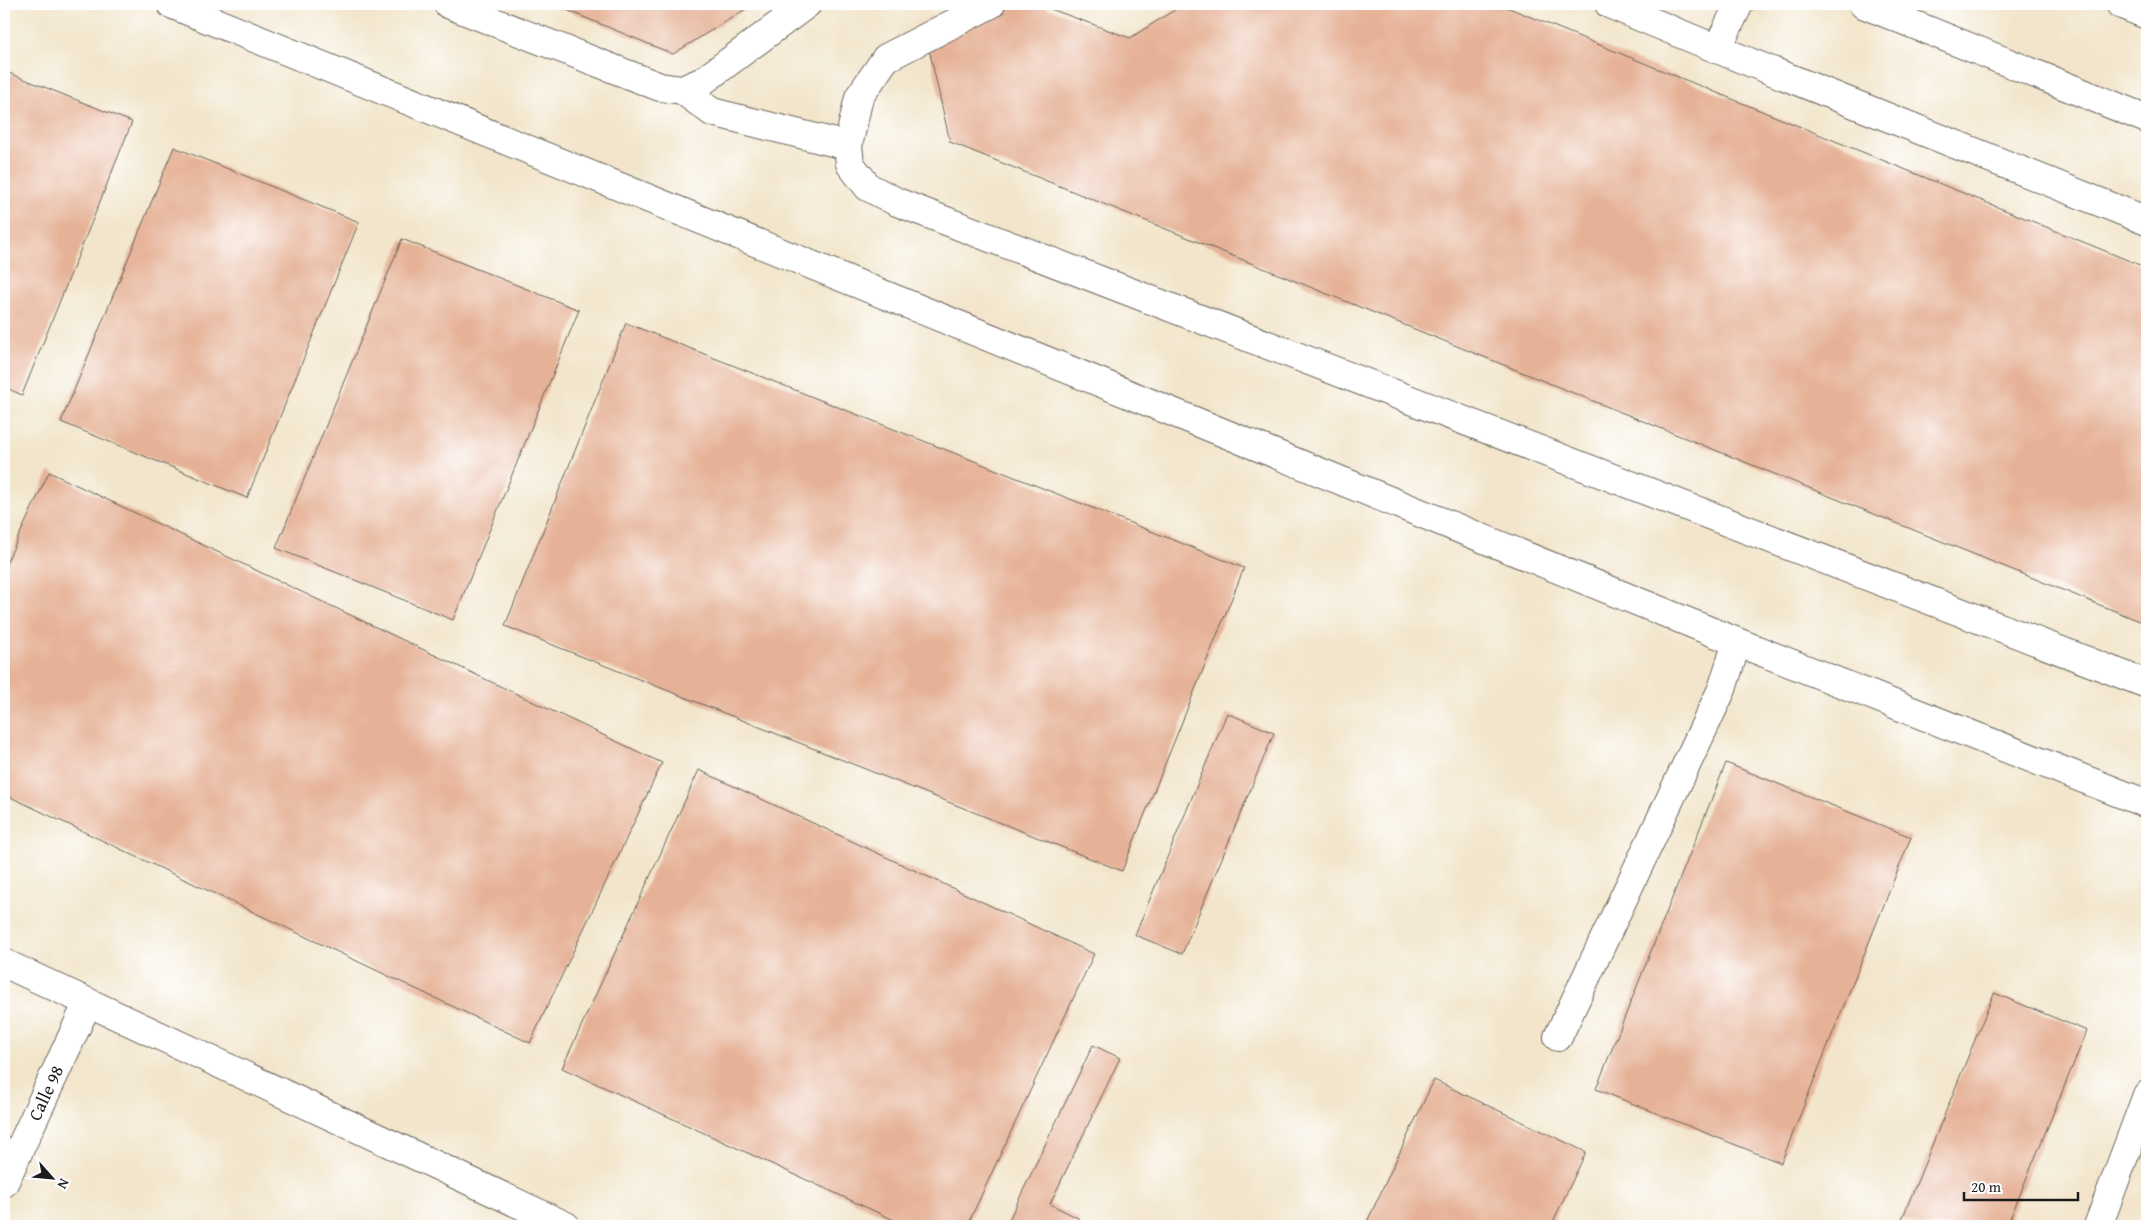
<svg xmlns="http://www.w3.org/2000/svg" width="2151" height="1230" font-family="'Gentium Book Plus',serif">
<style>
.building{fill:#e6b297}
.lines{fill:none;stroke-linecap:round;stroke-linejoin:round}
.minor-casing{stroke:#676259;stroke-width:30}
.minor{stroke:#fff;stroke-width:28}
.labels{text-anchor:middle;stroke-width:4;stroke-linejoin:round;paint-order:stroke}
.street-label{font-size:18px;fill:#1c1c1c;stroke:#fff}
</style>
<rect width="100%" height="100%" fill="#fff"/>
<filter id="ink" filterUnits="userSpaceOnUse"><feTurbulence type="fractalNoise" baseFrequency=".02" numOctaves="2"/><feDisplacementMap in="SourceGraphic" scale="10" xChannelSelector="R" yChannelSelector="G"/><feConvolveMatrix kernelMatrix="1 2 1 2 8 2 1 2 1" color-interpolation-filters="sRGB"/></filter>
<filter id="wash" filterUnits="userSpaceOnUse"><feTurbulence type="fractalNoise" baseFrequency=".0096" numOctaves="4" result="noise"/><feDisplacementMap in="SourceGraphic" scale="20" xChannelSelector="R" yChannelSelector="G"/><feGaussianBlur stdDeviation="1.12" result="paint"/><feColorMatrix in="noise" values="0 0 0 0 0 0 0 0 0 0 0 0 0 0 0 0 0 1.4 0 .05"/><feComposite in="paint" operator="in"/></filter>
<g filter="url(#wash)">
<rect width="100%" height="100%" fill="#f2e5cb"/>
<g id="blocks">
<path class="building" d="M552,4H754L673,54Z
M1011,4H1037L1130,38L1184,4H1499L2147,268V624L950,142L927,40Z
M4,71L132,122L22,395L4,387Z
M174,147L359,222L247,498L61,422Z
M402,239L579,310L453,620L276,548Z
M626,323L1244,568L1122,871L505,626Z
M49,472L662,763L530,1043L4,794V568Z
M1227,713L1274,733L1182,954L1135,935Z
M1726,763L1911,837L1781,1163L1596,1089Z
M699,770L1094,954L967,1226H907L562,1068Z
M1994,993L2087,1031L2007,1226H1920L1902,1219Z
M1093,1045L1120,1058L1050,1204L1080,1219L1077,1226H1006Z
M1434,1080L1586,1152L1551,1226H1365Z"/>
</g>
</g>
<g filter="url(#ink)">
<use href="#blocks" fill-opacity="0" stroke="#676259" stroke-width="1"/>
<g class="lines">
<defs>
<path id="minor" d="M171,4L1737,642L2147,804
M448,4L660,87L682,90L703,81L807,4
M991,4L886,58L859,97L848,146L850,164L868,187L897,202L2147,684
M1609,4L1717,49L2147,221
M1863,4L2147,119
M2120,4L2147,15
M1717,49L1739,4
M682,90L712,112L848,146
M4,963L566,1226
M1558,1037L1722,689L1737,642
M4,1183L88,1002
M2098,1226L2147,1095"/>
</defs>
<use href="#minor" class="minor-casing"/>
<use href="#minor" class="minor"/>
</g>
</g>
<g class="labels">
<g class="street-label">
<text transform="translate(46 1093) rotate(-65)" y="6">Calle 98</text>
</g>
</g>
<rect width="2151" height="1230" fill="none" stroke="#fff" stroke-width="20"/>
<g transform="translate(52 1178) rotate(117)" stroke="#ffffff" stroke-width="4" paint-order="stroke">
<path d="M0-4L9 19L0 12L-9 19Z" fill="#1c1c1c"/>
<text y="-8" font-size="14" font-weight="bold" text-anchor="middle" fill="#1c1c1c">N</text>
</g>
<path d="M1964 1192v8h114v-8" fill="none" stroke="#1c1c1c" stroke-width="2.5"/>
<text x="1971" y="1192" font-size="15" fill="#1c1c1c" stroke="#ffffff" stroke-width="4" paint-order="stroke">20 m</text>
</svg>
